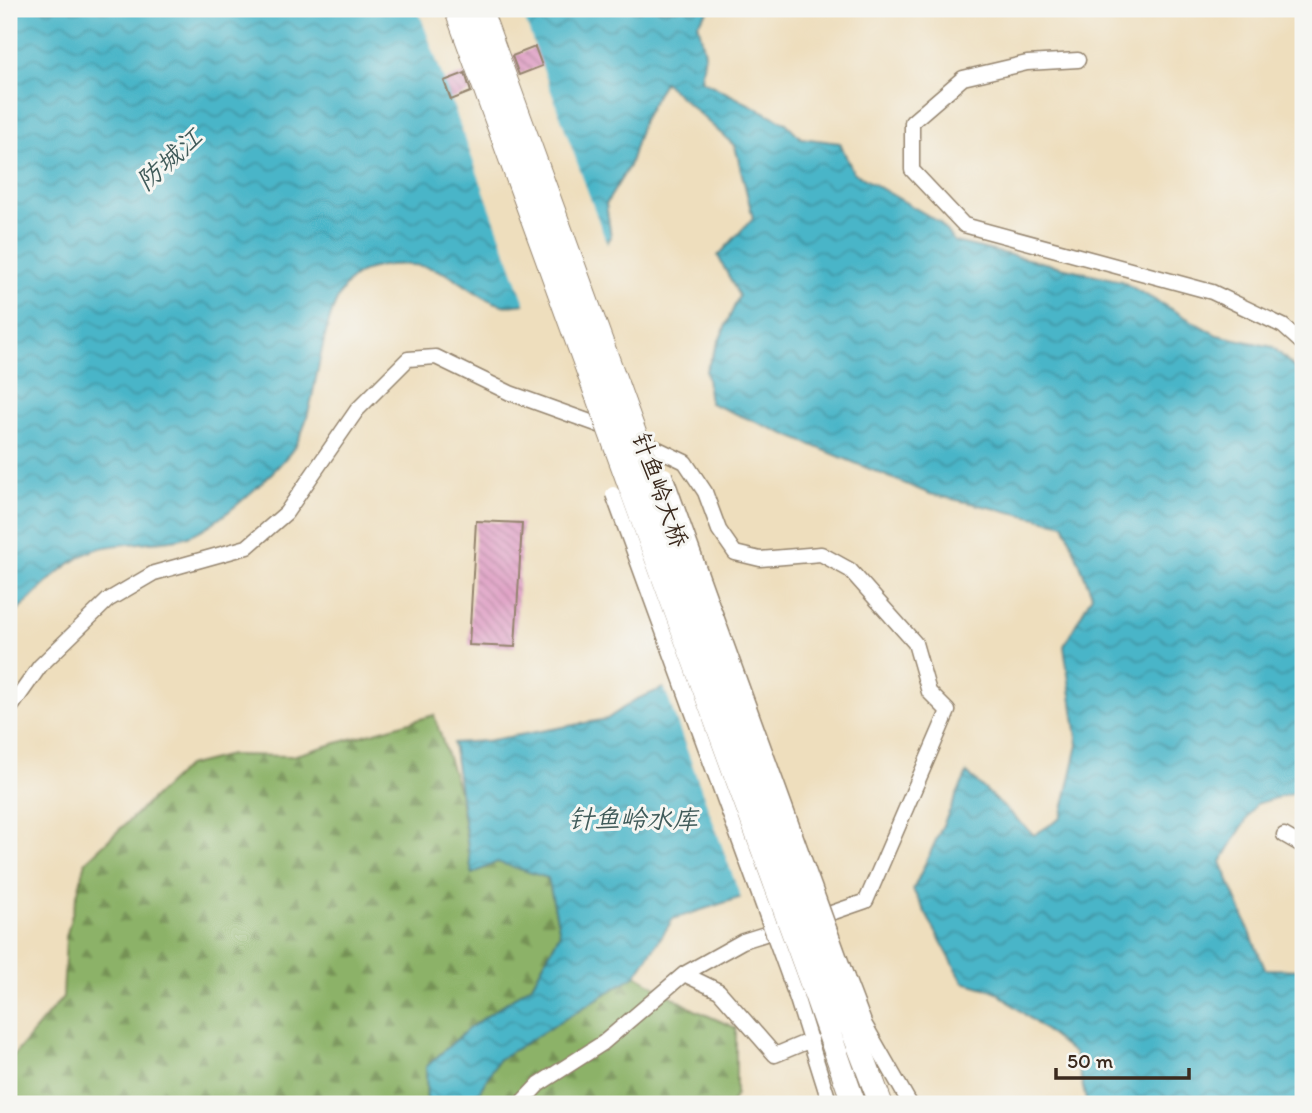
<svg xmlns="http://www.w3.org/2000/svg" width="1312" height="1113" font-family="Itim,'LXGW WenKai TC',sans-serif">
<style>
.forest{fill:url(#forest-firs);stroke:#646e43;stroke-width:2}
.water{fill:url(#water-waves);stroke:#427073;stroke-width:2}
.pier{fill:#eedebd}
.building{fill:url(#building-back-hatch)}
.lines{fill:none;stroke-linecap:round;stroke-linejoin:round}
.minor-casing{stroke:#94846e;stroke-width:17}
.primary-casing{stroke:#94846e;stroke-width:25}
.minor{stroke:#fff;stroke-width:14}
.primary{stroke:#fff;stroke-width:23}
.minor-bridge-casing{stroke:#94846e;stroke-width:17;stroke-linecap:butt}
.primary-bridge-casing{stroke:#94846e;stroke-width:25;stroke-linecap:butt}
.minor-bridge{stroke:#fff;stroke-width:14}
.primary-bridge{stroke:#fff;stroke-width:23}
.labels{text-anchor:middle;stroke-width:6;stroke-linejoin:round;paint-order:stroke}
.street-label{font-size:24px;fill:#3b2a1e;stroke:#f6f6f2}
.water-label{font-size:26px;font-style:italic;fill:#405b5a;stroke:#f6f6f2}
</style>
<defs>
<pattern id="forest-firs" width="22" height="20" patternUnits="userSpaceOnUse" patternTransform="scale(1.75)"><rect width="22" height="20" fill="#8cb268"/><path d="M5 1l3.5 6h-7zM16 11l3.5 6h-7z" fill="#749155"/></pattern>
<pattern id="water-waves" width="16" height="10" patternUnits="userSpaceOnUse" patternTransform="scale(1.75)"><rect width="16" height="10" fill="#4ab5c8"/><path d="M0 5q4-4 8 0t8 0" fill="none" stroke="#3f93a2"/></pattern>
<pattern id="building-back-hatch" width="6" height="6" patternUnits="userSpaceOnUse" patternTransform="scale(1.75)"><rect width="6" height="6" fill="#dd96c0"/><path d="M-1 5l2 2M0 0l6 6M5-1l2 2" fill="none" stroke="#b47b9b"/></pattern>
</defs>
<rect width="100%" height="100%" fill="#f6f6f2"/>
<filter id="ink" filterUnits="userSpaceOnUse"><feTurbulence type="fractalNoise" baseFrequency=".0143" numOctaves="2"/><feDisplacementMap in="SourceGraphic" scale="14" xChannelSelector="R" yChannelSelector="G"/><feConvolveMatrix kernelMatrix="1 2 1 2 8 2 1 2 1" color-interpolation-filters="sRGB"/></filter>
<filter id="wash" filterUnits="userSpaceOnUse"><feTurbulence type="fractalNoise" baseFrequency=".00686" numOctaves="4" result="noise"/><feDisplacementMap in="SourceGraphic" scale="28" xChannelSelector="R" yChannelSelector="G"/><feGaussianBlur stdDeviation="1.57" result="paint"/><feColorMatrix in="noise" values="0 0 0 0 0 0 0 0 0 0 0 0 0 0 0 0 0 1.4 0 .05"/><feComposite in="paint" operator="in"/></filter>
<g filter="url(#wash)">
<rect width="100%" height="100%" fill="#eedebd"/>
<path class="forest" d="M434,715L459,791L472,874L497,861L548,878L560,933L532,985L468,1029L426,1067L427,1104H11L9,1061L63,997L66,937L86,861L187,766L230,755L292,756Z
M636,975L695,1010L736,1028V1094L731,1104H472L498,1060Z"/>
<path class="water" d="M9,9H710L698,23L705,53L701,80L786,123L801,138L840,143L853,172L939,222L955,242L1121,281L1217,335L1273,347L1303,376V790L1256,804L1221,862L1265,969L1303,970V1104H1087L1075,1054L995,991L963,982L913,890L967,773L1034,835L1061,818L1078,745L1064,646L1092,595L1064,524L930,494L710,403L706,370L739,296L718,256L753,218L735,146L664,82L643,120L629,166L606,204L611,237L570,294C554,297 517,308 503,305C480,299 467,284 447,274C423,262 384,261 360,273C314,297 323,415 290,453C268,479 212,533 178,539C156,543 106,543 89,552C57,568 34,596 9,620Z
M690,677L770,888L673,919L636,975L498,1060L472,1104H427L426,1067L468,1029L532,985L560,933L548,878L497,862L472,874L453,743L486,741L607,719L635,700Z"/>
<path class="pier" d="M418,9H521L608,247L572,297L526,306Z
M689,673L772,892L742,901L663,684Z"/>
<g id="blocks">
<path class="building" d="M535,47L542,66L519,75L512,56Z
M465,73L471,92L451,100L444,81Z
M476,521L522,523L515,647L469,645Z"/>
</g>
</g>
<g filter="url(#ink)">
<use href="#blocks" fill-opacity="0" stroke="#94846e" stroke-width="2"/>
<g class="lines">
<defs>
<path id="minor" d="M1078,60L1027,63L963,78L912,122V170L964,225L1212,292L1283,326L1303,344
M633,437L685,462L705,492L719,530L735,553L760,559L821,554L850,570L915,643L929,692L948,711L866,901L814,919
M9,710L40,666L108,600L154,573L247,547L286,513L357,410L408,359L436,357L510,393L610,429
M1284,835L1303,846
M684,974L719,991L775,1055L811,1040
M847,978L865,1025L910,1104
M796,996L830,1104
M520,1104L539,1084L603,1043L684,974L743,941L784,928"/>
<path id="primary" d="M456,9L596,393
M480,9L617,385
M834,982L881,1104
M814,990L854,1104"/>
</defs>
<use href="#minor" class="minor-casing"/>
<use href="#primary" class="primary-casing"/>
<use href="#minor" class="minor"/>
<use href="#primary" class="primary"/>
<defs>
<path id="minor-bridge" d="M665,475L847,978
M613,494L796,996"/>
<path id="primary-bridge" d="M617,385L834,982
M596,393L814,990"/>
</defs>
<use href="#minor-bridge" class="minor-bridge-casing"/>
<use href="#primary-bridge" class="primary-bridge-casing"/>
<use href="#minor-bridge" class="minor-bridge"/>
<use href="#primary-bridge" class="primary-bridge"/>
</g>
</g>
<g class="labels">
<g class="street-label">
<text transform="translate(660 490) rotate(70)" y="8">针鱼岭大桥</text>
</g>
<g class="water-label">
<text transform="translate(169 159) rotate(-42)" y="9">防城江</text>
<text x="633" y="828">针鱼岭水库</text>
</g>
</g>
<rect width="1312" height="1113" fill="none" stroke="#f6f6f2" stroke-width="35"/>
<path d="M1056 1068v10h133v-10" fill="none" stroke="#3b2a1e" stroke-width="3.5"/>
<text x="1067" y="1068" font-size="21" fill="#3b2a1e" stroke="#f6f6f2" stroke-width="5" paint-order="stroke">50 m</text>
</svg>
